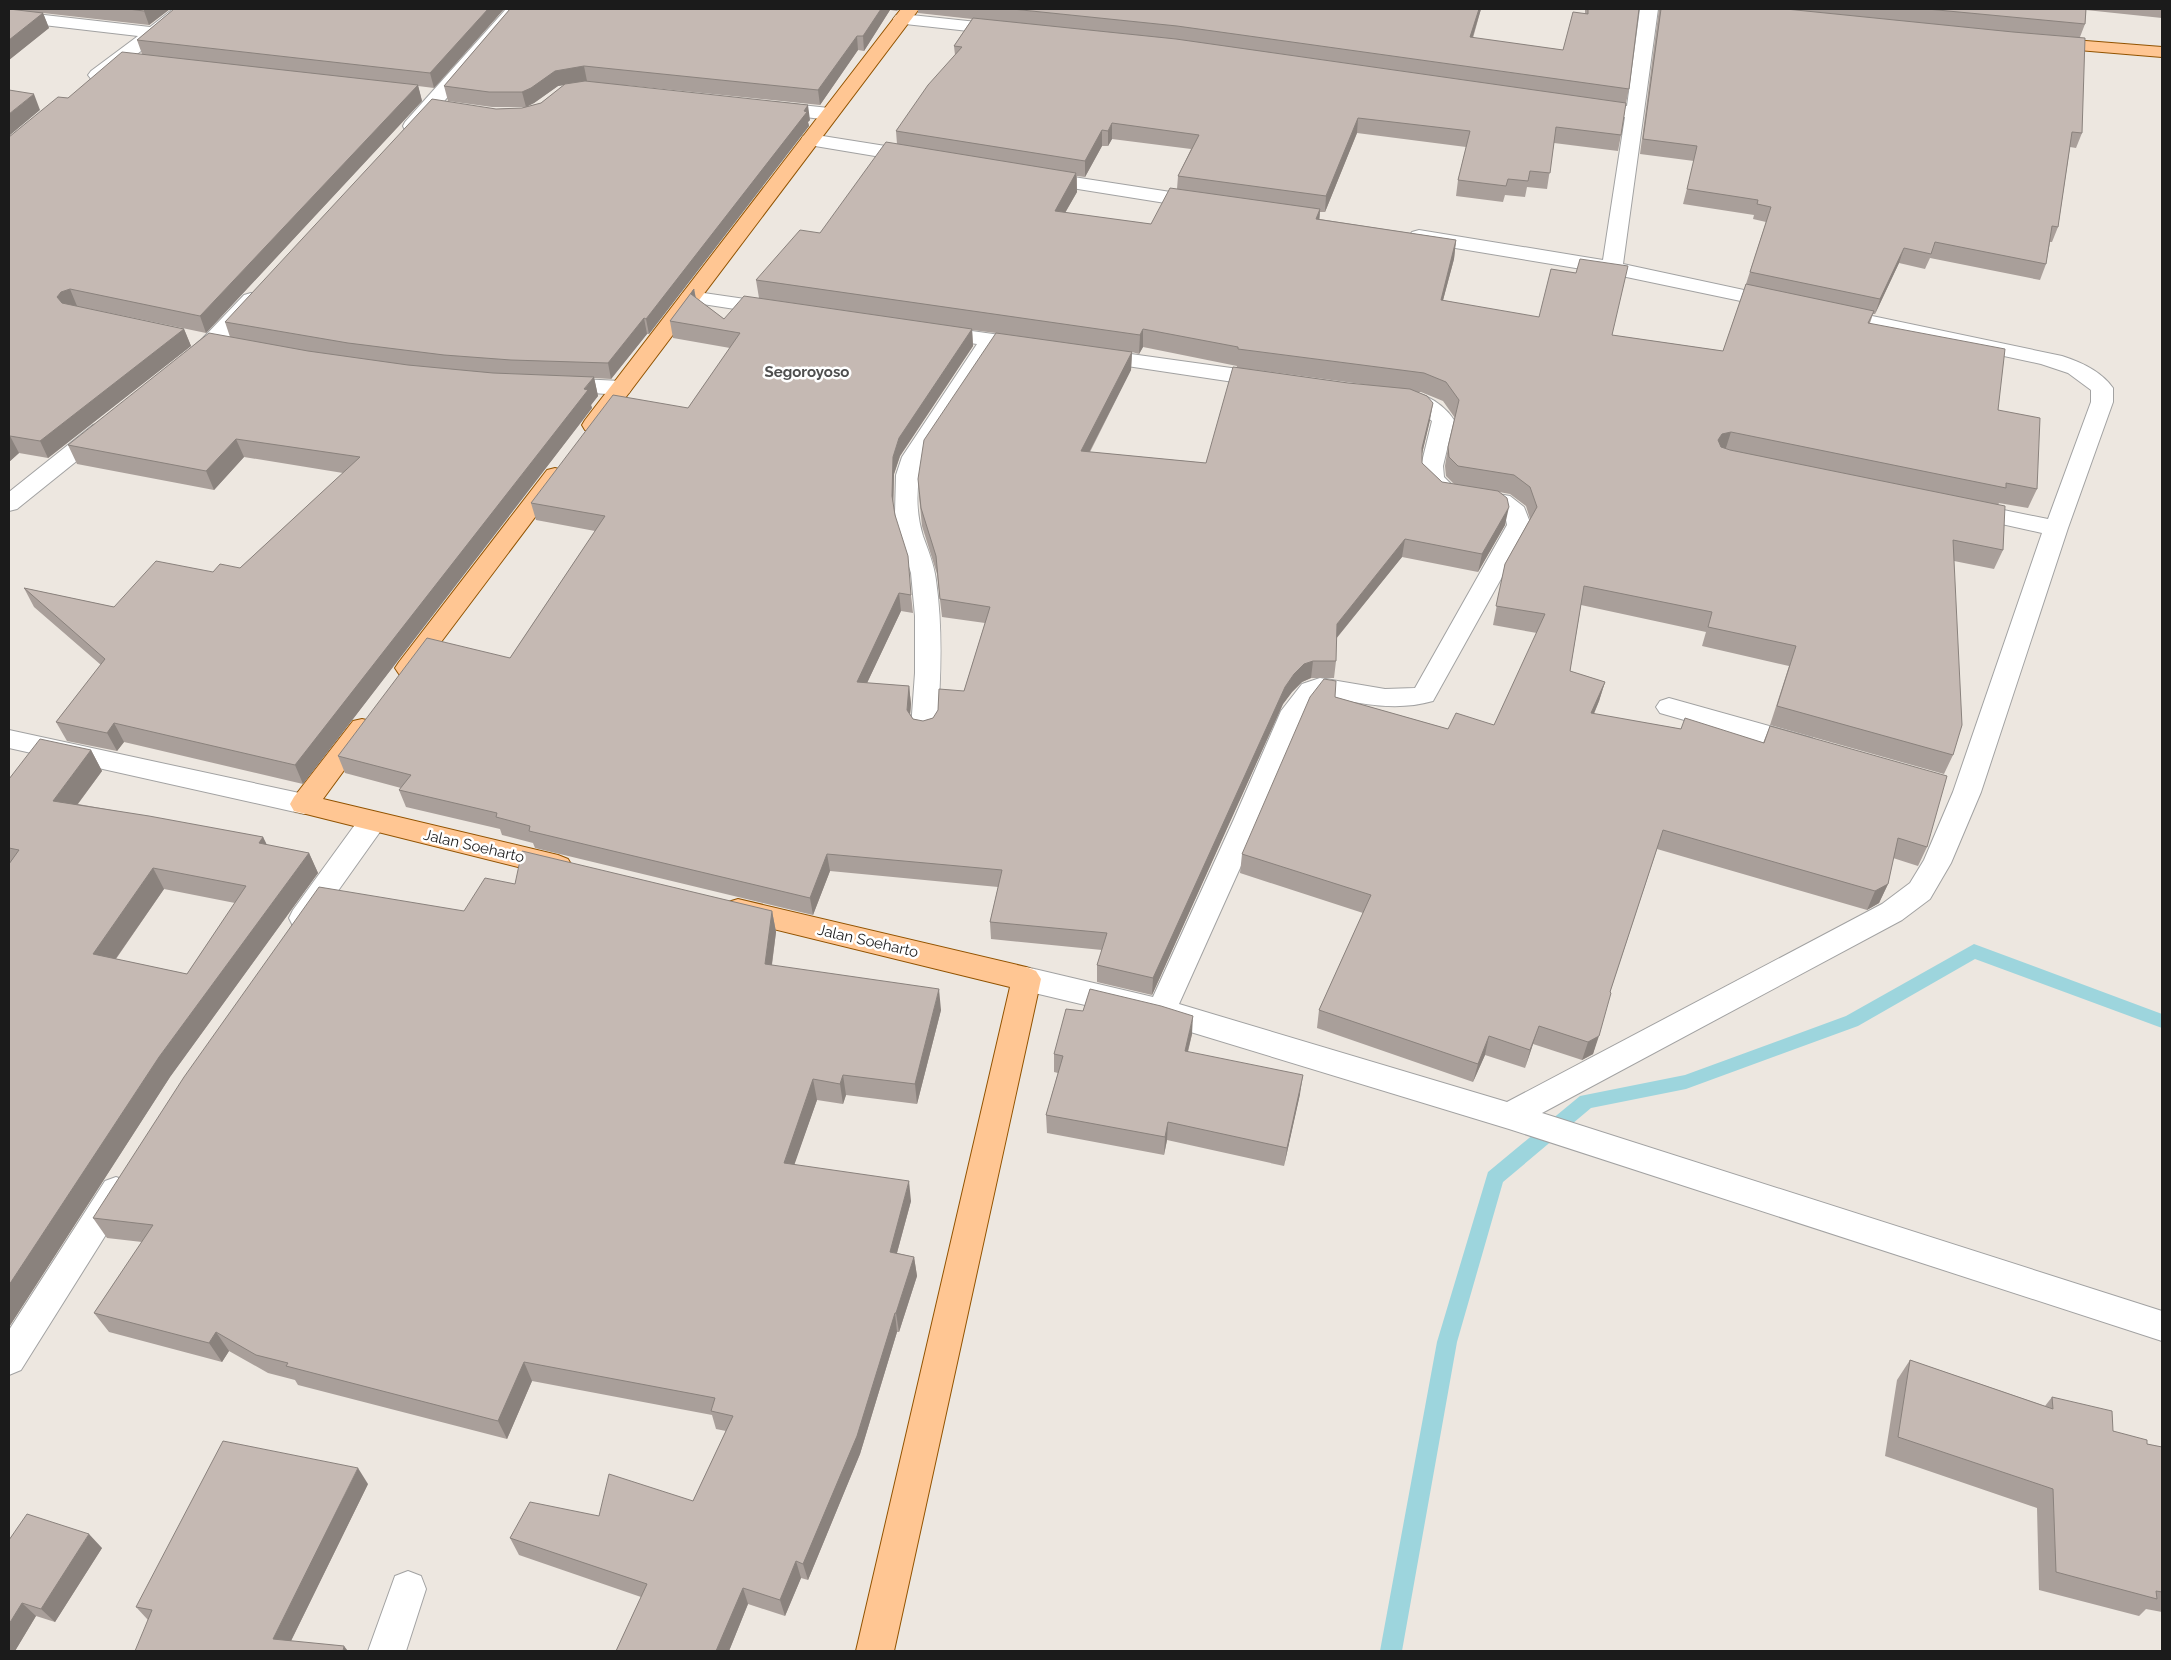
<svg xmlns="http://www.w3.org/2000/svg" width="2171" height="1660" font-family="Raleway,sans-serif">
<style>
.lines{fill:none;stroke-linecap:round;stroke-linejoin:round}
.stream{fill:#9dd5dd;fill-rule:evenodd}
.minor-casing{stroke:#a2a2a2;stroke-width:2}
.major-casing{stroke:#925300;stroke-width:2}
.minor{fill:#fff;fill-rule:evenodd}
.major{fill:#ffc693;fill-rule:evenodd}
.wall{fill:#a99f9a;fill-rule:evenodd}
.shaded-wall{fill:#8a827d}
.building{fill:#c5b9b3;stroke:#8a827d;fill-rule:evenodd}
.labels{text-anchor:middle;stroke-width:5;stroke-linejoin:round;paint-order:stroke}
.far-quarter-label{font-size:15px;font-weight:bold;fill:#4e4e4e;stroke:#fff}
.street-label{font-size:15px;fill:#1b1b1b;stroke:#fff}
</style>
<rect width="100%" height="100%" fill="#ede7e0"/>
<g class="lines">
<path class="stream" d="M1974,944L2162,1014V1028L1975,959L1858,1026L1686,1089L1591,1108L1503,1182L1457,1342L1402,1651H1380L1437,1342L1488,1172L1580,1096L1685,1075L1846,1016Z"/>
<defs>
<path id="minor" d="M173,9H192L160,37L103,79L97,80L91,79L88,75L91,71L138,36L9,21V11L150,27Z
M506,9H524L419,130L412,132L405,130L403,126L405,122Z
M1640,9H1658L1623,264L1786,299L1789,303L1786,307L1779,309L1612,274L1419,242L1412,240L1409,236L1412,232L1419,230L1603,260L1625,117L1581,111L1579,107L1581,103L1588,101L1627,106Z
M902,14L1005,25L1011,26L1014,30L1011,34L1005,35L896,23L893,19L896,15Z
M773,102L829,108L836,110L838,114L836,118L829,120L766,112L764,108L766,104Z
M810,134L917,151L924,153L927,157L924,161L917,163L803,144L801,140L803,136Z
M1041,172L1203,197L1210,199L1213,203L1210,207L1203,209L1034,182L1031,178L1034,174Z
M690,291L773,303L780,305L784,309L780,313L773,315L683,301L680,297L683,293Z
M251,293L258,295L261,299C250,316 215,355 198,364C192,367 188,366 182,365L179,360L203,338L244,295Z
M1834,308L2062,356C2081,362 2101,371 2113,388V402L2068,528L1981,792L1951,863L1930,899L1902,920L1542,1113L2162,1311V1341L1509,1129L1161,1023L1026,991L1016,987L1011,979L1016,971L1026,967L1153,997L1234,819L1281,711L1302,684L1320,678L1385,689L1415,688L1507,525L1505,515L1495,507L1439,498L1425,484L1421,479V466L1432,421L1415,408L1389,402L1386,397L1389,392C1413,386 1441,400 1454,420L1443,466L1444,477L1454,487L1510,496L1524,507L1531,525L1433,701C1395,712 1359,703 1321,696L1306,715L1262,819L1179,1004L1507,1102L1882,904L1910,883L1924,860L1953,792L2042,533L1961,515L1957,510L1961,505L1969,503L2048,519L2091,402V390L2068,373L2041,364L1827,318L1823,314L1827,310Z
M936,326L1028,339L1036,340L1039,345L1036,350L1028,351L996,347L924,457C916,482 915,510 923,536C928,550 934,564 936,580C943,629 941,679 937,728L933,735L924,737L915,735L911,728L915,673V616L911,573L898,532L895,513L896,475L902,457L977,344L928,337L925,332L928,327Z
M1095,349L1267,373L1275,375L1278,380L1275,385L1267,387L1087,360L1084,355L1087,350Z
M558,378L621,381L629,383L632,388L629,393L621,395L550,390L547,385L550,380Z
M101,423L109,425L112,430L109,435L17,509L9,511V492L93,425Z
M1669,698L1812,738L1816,745L1812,752L1803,754L1660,713L1656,707L1660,701Z
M9,730L304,794L314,797L318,804L314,811L304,814L9,748Z
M372,812L382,815L386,822L382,829L313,926L303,929L293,926L289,918L293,910L362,815Z
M116,1177L127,1181L132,1191L127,1201L21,1370L9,1375V1330L105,1181Z
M408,1571L421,1576L426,1589L406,1651H368L395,1576Z"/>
<path id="major" d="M901,9H919L601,430L593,432L585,430L582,425L585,420Z
M2048,38L2162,47V57L2042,47L2039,43L2042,39Z
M555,468L563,470L567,475L563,480L417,674L408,677L399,674L395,668L399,662L547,470Z
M362,719L371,721L375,728L323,799L558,855L568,859L572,866L568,873L558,877L294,811L290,804L294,797L353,721Z
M738,899L1026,967L1036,971L1041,979L894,1651H856L1010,987L728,918L724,910L728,902Z"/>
</defs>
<use href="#minor" class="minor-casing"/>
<use href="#major" class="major-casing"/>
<use href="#minor" class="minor"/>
<use href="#major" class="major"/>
</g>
<path class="wall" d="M9,9H170L149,25L43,13L49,28L9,60Z
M174,9H504L434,88L418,86L422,101L206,333L77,306L184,329L191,346L48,458L19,453L9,462L10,136L68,98L142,54L137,40Z
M510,9H899L897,11L890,10L864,51L858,50L820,105L624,85L810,120L808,122L809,126L649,334H647L611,379L594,378L598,396L591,405L592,408L303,784L124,742L117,751L67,741L56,722L101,665L34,607L24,588L114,607L213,572L240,568L343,473L244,457L214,490L77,464L68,445L230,337L225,322L496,109L522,108L525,107H492L448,101L444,86ZM564,85L541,103L526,107L534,103L558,86Z
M918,9H1481L1473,38L1563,50L1585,13V9H1639L1629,89L1626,103L1621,135L1618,151L1554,143L1547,189L1527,187L1525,197L1505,195L1503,202L1456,196L1458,180L1466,147L1357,133L1325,212H1320L1319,219L1456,240L1454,259L1443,300L1612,335L1723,351L1746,284L1766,222L1753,219L1754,215L1683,204L1694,161L1640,154L1659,9H2162V18L2086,10L2085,24L2080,37L2082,133L2076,148L2070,147L2058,227L2052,242H2050L2046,264L2040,280L1930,258L1925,269L1899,263L1875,314H1873L1870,323L1998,410L2037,489L2028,508L1999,503L1998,505L2003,550L1994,569L1954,561L1953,755L1944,774L1770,725L1789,666L1702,646L1706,632L1581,605L1570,671L1605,682L1599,701L1594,714L1763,743L1770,726L1927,847L1918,866L1893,858L1888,884L1879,903L1867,910L1657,849L1610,992L1593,1054L1582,1060L1533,1044L1525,1068L1485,1055L1473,1082L1317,1028L1319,1010L1363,913L1240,873L1242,854L1335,697L1448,729L1494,725L1537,633L1493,625L1505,564L1530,519L1526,506L1510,494L1499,492L1505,525L1478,572L1402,557L1336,639V661L1334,678H1311L1302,682L1292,692L1283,704L1152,995L1097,982V965L1102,950L991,939L990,922L998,887L830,871L813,915L535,848L533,843L502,835L500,829L406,807L399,790L401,788L345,773L338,756L510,658L595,531L536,520L531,503L688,408L730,348L673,338L670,321L694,289L696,298L724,319L759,298L756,280L820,233L897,144L896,131L955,55L954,46L972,19L918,13ZM1112,139L1191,149L1178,176L1177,189L1151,224L1065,213L1077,192V176L1085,177L1102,146H1108ZM972,330L996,333L919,496L922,526L937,574L942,617L985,623L964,691L933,718L923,721L913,719L910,714L911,704L909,686L867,683L901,611L913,613L911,595L893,507L894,474L900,456L973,346ZM1143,347L1237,366L1206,463L1090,452L1131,370L1132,352L1139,354ZM1242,368L1361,384L1373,386L1348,383ZM1415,392H1421L1443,401L1455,418L1448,447L1445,466L1446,476L1454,484L1442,482L1422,463V454L1430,420Z
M91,750L102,771L78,804L263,837L267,845L309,853L318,873L170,1077L9,1327V779ZM164,889L235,903L187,974L116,959Z
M515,884L772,911L776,932L772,965L941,1010L917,1104L846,1095L843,1104L817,1100L794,1164L911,1201L897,1253L914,1257L917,1276L899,1332H897L860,1454L808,1580L801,1578L785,1616L748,1604L729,1651H616L641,1597L519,1555L510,1538L599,1516L693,1501L726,1431L716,1429L712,1415L532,1381L507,1439L298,1385L295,1380L268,1373L229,1351L222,1362L109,1332L94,1313L142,1242L107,1238L93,1218L464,911Z
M1192,1034L1188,1052L1300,1094L1284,1166L1167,1140L1164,1155L1047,1133L1046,1115L1058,1073L1054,1072V1054Z
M1910,1360L2045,1406L2052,1397L2113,1431L2147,1444L2162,1447V1612L2146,1609L2139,1616L2039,1590L2037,1508L1885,1456L1897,1380Z
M368,1484L291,1641L148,1620L136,1607Z
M9,1540L102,1548L55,1622L36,1616L15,1651Z"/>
<path class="shaded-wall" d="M146,9H170L149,25L144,11Z
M488,9H504L434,88L430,73Z
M881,9H890V10L864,51L863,36Z
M1479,9H1481L1468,52L1470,37Z
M43,13L49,28L9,60V40Z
M857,36L858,50L820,105L818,90Z
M584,66L587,81L558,86L534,103L526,107L522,92L555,71Z
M418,85L422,101L206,333L200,316Z
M34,94L40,110L9,136V114Z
M808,105L810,120L808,122L809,126L649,334L646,319Z
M1358,118L1357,133L1325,212L1326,196Z
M1112,123V139L1108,146V131Z
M1102,130V146L1085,177V161Z
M1076,173L1077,192L1055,230V211Z
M1320,209L1319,227L1316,219Z
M1456,240L1454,259L1438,319L1441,300Z
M1904,248L1899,263L1875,314L1880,299Z
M70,289L77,306L64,314L57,297L61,292Z
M694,289L697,306L691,294Z
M644,318L647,334L611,379L608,363Z
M184,329L191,346L48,458L40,441Z
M972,329L973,346L900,456L894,474L893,513L892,496L893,457L899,438Z
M1143,329V347L1139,354L1140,335Z
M1132,352L1131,370L1081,468V451Z
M594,377L598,396L591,405L592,408L303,784L295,765Z
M1433,403L1430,420L1419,466L1422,448Z
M1731,432L1725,451L1712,459L1718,440L1722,434Z
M10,436L19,453L9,462V437Z
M236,439L244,457L214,490L206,471Z
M1509,507L1505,525L1478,572L1482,554Z
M1405,539L1402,557L1334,641L1337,624Z
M899,593L901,611L859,700L857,682Z
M1313,661L1311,678L1302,682L1292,692L1283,704L1152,995L1153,978L1285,687L1294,674L1304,664Z
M1605,682L1599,701L1586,732L1591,713Z
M909,686L911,704L909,728L907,710Z
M114,723L124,742L117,751L107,733Z
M91,750L102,771L65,821L53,801Z
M263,837L273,858L259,843Z
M309,853L318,873L170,1077L9,1327V1285L159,1057Z
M827,854L830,871L813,915L810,898Z
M153,868L164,889L105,974L93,954Z
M1888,884L1879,903L1867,910L1875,891Z
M772,911L776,932L769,985L765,964Z
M939,989L941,1010L917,1104L915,1084Z
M1193,1016L1192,1034L1183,1070L1185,1051Z
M1539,1026L1525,1068L1530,1050Z
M1489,1036L1485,1055L1473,1082L1478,1064Z
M1599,1036L1593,1054L1582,1060L1588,1042Z
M843,1075L846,1095L843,1104L840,1084Z
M1303,1075L1300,1094L1284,1166L1287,1148Z
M813,1079L817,1100L788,1183L784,1163Z
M1168,1122L1167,1140L1164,1155L1165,1137Z
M909,1181L911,1201L892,1271L890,1252Z
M914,1257L917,1276L899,1332L896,1313Z
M895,1313L897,1332L860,1454L808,1580L803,1564Z
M216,1332L229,1351L222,1362L209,1343Z
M524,1362L532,1381L507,1439L498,1421Z
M358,1468L368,1484L286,1651L273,1639Z
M89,1534L102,1548L55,1622L41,1609Z
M796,1561L801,1578L785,1616L780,1600Z
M743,1588L748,1604L729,1651H716Z
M22,1603L36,1616L15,1651H9V1624Z
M344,1646L348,1651H343Z"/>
<path class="building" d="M9,9L43,13L9,40Z
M128,9H146L144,11Z
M174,9H488L430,73L137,40Z
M510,9H881L863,36H857L818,90L584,66L555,71L531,88L522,92H489L444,86Z
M1012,9H1479L1470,37L1563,50L1573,12L1588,14V9H1639L1629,89L1177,26Z
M1661,9H1786L2013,32L2085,38L2082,133L2072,132L2058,227L2052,226L2046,264L1935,242L1931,254L1904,248L1880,299L1750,272L1771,207L1757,204L1758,200L1687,189L1697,146L1643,139Z
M1927,9H2086L2085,24Z
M973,18L1176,39L1626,103L1621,135L1556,127L1550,173L1530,171L1528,181L1508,179L1506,186L1458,180L1470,131L1358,118L1326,196L1178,176L1199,135L1112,123L1108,131L1102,130L1085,161L896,131L928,85L962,47L954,46Z
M122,52L418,85L200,316L70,289L61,292L57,297L62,303L184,329L40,441L10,436L9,437V137L58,97L68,98Z
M585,81L808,105L804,111L807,112L646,319L644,318L608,363L511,360L444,355L348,343L225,322L432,99L496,109L522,108L541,103L565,84Z
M9,90L34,94L9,114Z
M886,142L1076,173L1055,211L1151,224L1170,188L1320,209L1316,219L1456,240L1441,300L1539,317L1551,269L1576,273L1580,259L1628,266L1612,335L1723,351L1746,284L1874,311L1868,323L2005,349L1998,410L2040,418L2037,489L2006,483V488L1731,432L1722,434L1718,440L1721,447L1730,450L2005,506L2003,550L1953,540L1962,725L1953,755L1777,706L1796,646L1708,627L1712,612L1584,586L1570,671L1605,682L1591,713L1681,729L1685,718L1764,743L1770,726L1947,776L1927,847L1898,838L1888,884L1875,891L1663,830L1610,992L1611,993L1599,1036L1588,1042L1539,1026L1530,1050L1489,1036L1478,1064L1319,1010L1371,895L1242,854L1310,697L1324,679L1336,681L1335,697L1448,729L1456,713L1494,725L1545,614L1496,606L1505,564L1537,507L1530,487L1514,475L1458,466L1449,457L1448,447L1459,400L1446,382L1424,373L1238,349V347L1143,329L1140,335L756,280L800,230L820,233Z
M694,289L691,294L724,319L744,296L972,329L899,438L893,457L892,496L895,515L908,556L911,595L899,593L857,682L909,686L907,710L913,719L923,721L933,718L938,710L939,689L964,691L990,607L940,599L936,556L921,508L918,479L924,440L996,333L1132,352L1081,451L1206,463L1233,367L1348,383L1410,389L1427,396L1433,403L1422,448V463L1442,482L1498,491L1507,498L1509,507L1482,554L1405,539L1337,624L1336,661H1313L1304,664L1294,674L1285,687L1153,978L1097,965L1107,933L990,922L1002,870L827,854L810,898L529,831L530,826L496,817L497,813L399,790L411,775L338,756L427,638L510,658L605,516L531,503L613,395L688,408L740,333L670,321Z
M209,333L308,351L408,365L493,373L594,377L584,389L588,390L295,765L114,723L107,733L56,722L105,659L24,588L114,607L156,561L213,572L220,564L240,568L360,457L236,439L206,471L68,445Z
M40,739L91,750L53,801L149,816L263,837L259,843L309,853L159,1057L9,1285V864L19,850L9,848V779ZM153,868L246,886L187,974L93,954Z
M522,851L772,911L765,964L939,989L915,1084L843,1075L840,1084L813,1079L784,1163L909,1181L890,1252L914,1257L896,1313H895L857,1436L803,1564L796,1561L780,1600L743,1588L716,1651H616L647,1584L510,1538L530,1502L599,1516L609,1474L693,1501L733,1416L711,1411L715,1398L524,1362L498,1421L286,1366L288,1363L256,1355L216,1332L209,1343L94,1313L153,1225L93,1218L184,1077L319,887L464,911L485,878L515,884Z
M1090,989L1161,1006L1193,1016L1185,1051L1303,1075L1287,1148L1168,1122L1165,1137L1046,1115L1063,1056L1054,1054L1066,1009L1083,1011Z
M1910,1360L2053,1409L2052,1397L2112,1411L2113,1431L2147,1440V1444L2162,1447V1592L2156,1591L2157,1599L2056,1572L2053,1489L1898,1437Z
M223,1441L358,1468L273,1639L344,1646L343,1651H135L152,1610L136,1607Z
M27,1514L89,1534L41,1609L22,1603L9,1624V1540Z"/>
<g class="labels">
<g class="far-quarter-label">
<text x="807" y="377">Segoroyoso</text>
</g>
<g class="street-label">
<text transform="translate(474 846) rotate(13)" y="5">Jalan Soeharto</text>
<text transform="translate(868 941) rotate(13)" y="5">Jalan Soeharto</text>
</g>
</g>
<rect width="2171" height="1660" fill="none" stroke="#1b1b1b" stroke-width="20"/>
</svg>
